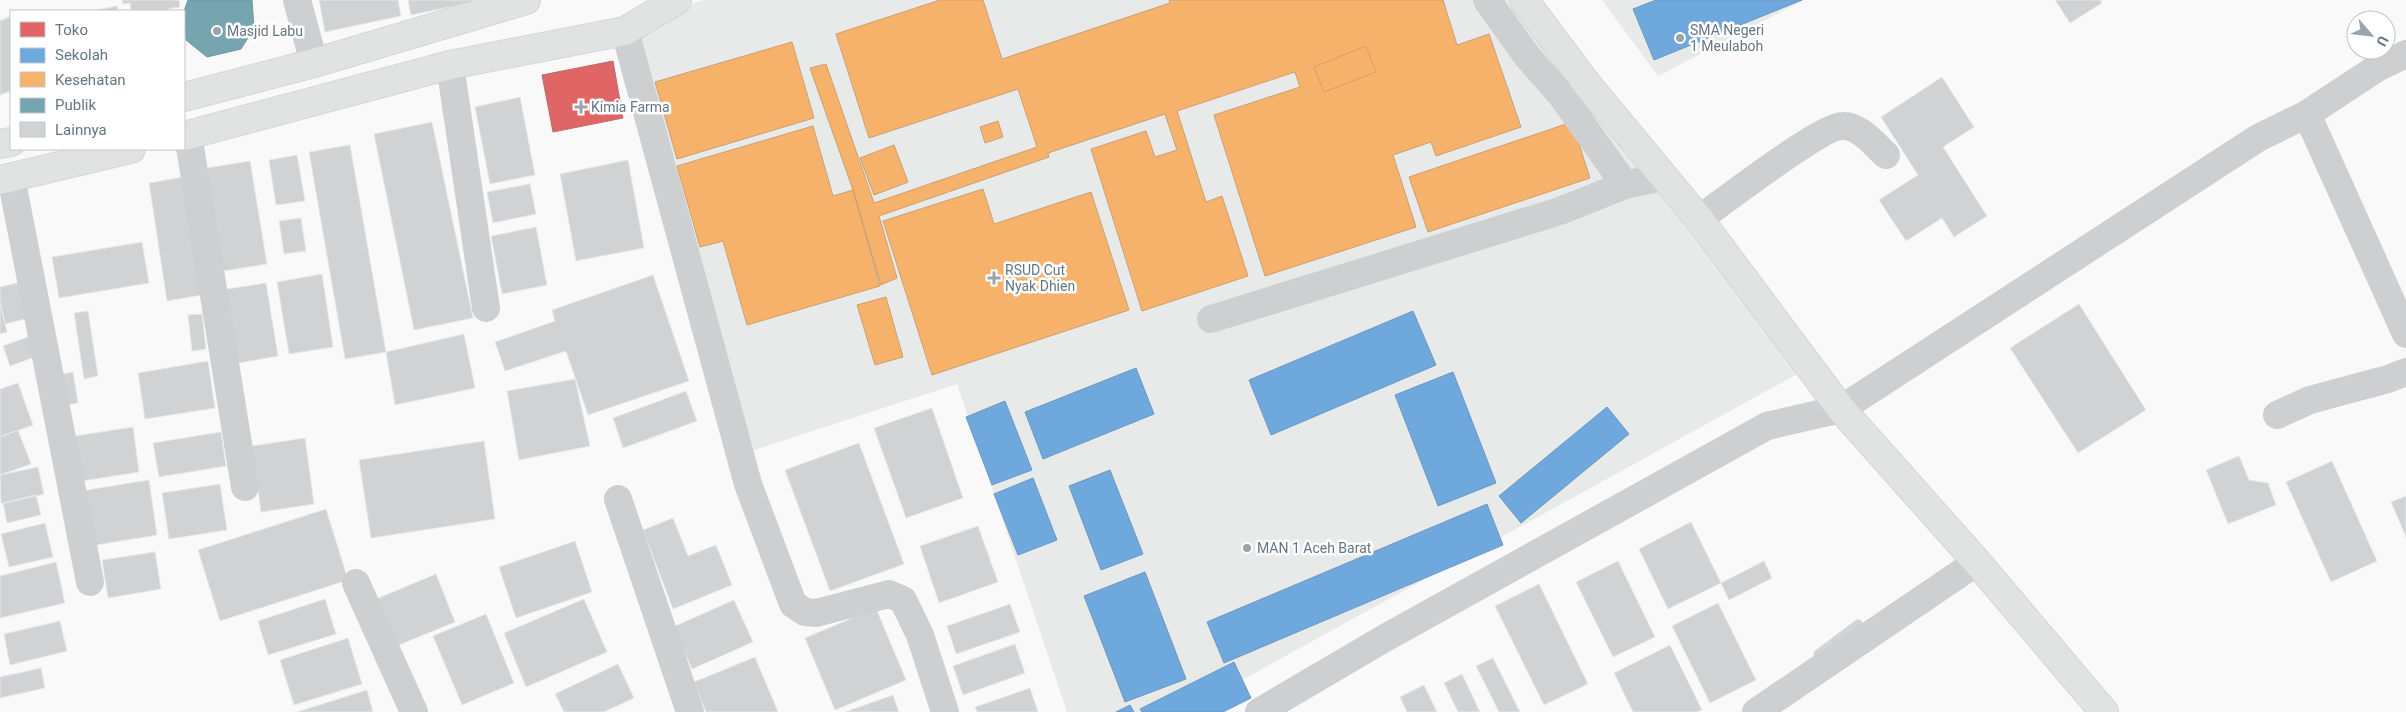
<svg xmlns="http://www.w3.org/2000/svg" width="2406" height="712" font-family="Roboto,sans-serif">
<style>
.built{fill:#e8e9e9}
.shops{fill:#e06666;stroke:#bb6b6f}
.schools{fill:#6fa8dc;stroke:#6c99c1}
.health{fill:#f6b26b;stroke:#caa072}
.public{fill:#76a5af;stroke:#7197a2}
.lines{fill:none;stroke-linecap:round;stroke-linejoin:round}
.stream{stroke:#ced6d9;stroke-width:9}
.building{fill:#d0d2d3;stroke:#e8e8e8}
.major-casing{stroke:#d5d6d7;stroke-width:30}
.highway-casing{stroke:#d5d6d6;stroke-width:30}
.minor{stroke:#cecfd0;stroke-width:28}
.major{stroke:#e1e2e2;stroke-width:28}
.highway{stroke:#e1e2e2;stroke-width:28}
.poi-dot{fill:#99a4ac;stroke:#fff;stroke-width:2}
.labels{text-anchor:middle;stroke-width:5;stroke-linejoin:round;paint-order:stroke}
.poi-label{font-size:14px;fill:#657683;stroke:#fff;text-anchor:start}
</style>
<rect width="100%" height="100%" fill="#f9f9f9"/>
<path class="built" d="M704,0H1519L1801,372L1184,712H1067L957,384L730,458L620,27Z
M1602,0H1804L1658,76Z"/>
<path class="shops" d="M613,61L623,118L553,132L542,75Z"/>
<path class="schools" d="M1656,0H1802L1654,60L1633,9Z
M1413,311L1436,365L1271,435L1249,380Z
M1136,368L1154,414L1043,459L1025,412Z
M1453,372L1496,483L1438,506L1395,395Z
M1005,401L1032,470L992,485L966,417Z
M1607,407L1629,434L1521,523L1499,496Z
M1110,470L1143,554L1101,570L1069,486Z
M1033,478L1057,540L1018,555L994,494Z
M1487,504L1503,545L1224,663L1207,622Z
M1145,572L1186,679L1125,702L1084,596Z
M1234,662L1251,698L1223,712H1142L1140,709Z
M1130,705L1134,712H1116Z"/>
<path class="health" d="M940,0H983L1002,59L1170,3L1169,0H1443L1457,45L1489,34L1521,127L1436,156L1431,142L1393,155L1416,227L1265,276L1214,115L1300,87L1295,72L1177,111L1206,202L1222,196L1248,276L1142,311L1091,149L1146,131L1155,157L1177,150L1165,114L1048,153L1049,157L879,216L897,278L881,285L853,190L810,68L826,64L874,203L1037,147L1018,89L869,138L836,34Z
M792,42L814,118L677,159L655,82Z
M1366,46L1376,72L1324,92L1314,67Z
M998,121L1003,137L985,143L980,127Z
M1572,122L1590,178L1428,232L1409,177Z
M813,126L833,196L853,190L880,286L747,325L723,241L700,247L677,166Z
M894,145L908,182L874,195L860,158Z
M983,189L994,224L1091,192L1129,310L932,375L883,221Z
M886,297L903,357L875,365L857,305Z"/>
<path class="public" d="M188,0H252L254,28L241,49L207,57L186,40L184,11Z"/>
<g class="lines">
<path class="stream" d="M1818,654L1858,624"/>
</g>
<path class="building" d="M122,0H179L180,7L168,9V11H131L130,3L123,4Z
M319,0H398L401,16L325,32Z
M408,0H484L411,15Z
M2055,0H2100L2102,3L2070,23Z
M117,6L118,11H96V10Z
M11,16V91L0,95V21Z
M1942,77L1974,127L1943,147L1987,216L1954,237L1942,218L1906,241L1879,200L1918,175L1881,117Z
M520,97L535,175L490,184L475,107Z
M432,122L473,318L414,330L374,134Z
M350,145L386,352L345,359L309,152Z
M297,155L305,201L276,205L269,160Z
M628,160L644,248L576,261L560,174Z
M250,161L267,264L217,272L201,169Z
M183,177L202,295L167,301L149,183Z
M530,184L536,214L493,223L487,192Z
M301,218L306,251L284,254L279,221Z
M536,227L547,285L502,294L491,236Z
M142,242L149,283L59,298L52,257Z
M322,274L333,347L289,354L277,282Z
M653,275L689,381L588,415L566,351L505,371L495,342L555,321L552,310Z
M25,281L33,317L5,324L0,302V287Z
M266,283L278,356L233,364L221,290Z
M0,302L7,332L0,334Z
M2079,304L2146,410L2078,453L2010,348Z
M88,311L98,376L84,379L74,313Z
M202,314L206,349L192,351L188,315Z
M464,334L475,388L395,405L386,352Z
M33,335L40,355L10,366L3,346Z
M208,361L215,408L145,419L138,373Z
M73,372L78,403L66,405L62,374Z
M575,379L590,446L519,460L507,391Z
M18,383L33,425L0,437V389Z
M686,391L697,421L623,448L613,418Z
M932,408L963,498L906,518L874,428Z
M133,427L139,472L76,482L69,437Z
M18,430L31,464L0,475V437Z
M221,432L226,466L159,477L153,443Z
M305,438L314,504L261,512L252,446Z
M484,441L495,519L371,538L359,460Z
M859,443L904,564L830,591L785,470Z
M2239,456L2249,480L2268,483L2276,505L2228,524L2206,470Z
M2332,461L2377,561L2331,582L2286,482Z
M38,467L44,494L1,504L0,475Z
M149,480L157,535L90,546L81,491Z
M220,484L227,530L169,539L162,493Z
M36,495L41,515L7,523L3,503Z
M2406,496V537L2391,502Z
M326,509L348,580L220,621L198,550Z
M673,518L688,556L716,545L732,585L673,609L643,530Z
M1691,522L1721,583L1668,609L1639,549Z
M45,523L53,557L9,567L1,534Z
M978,526L998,582L939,603L920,546Z
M575,541L592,592L516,618L499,567Z
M155,552L161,589L108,598L102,560Z
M1618,561L1655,637L1613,657L1576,582Z
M1764,561L1772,578L1729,600L1721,583Z
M56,562L65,603L0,618V576Z
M436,574L455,622L394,647L374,600Z
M1539,584L1588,684L1544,705L1495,606Z
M325,599L336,634L268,655L258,621Z
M584,599L607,652L526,687L504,633Z
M734,600L753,642L692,669L673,627Z
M1718,603L1756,680L1710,703L1672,626Z
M1010,604L1020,632L956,654L947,626Z
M876,608L906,680L835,710L805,638Z
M486,614L514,683L462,705L433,636Z
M60,621L67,651L10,665L4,634Z
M348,638L362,684L294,705L280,660Z
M1015,644L1025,673L963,695L953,666Z
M1670,645L1702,710L1697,712H1633L1614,673Z
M755,657L778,712H706L694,682Z
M1493,658L1520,712H1499L1476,666Z
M618,664L634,698L604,712H564L555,694Z
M41,668L45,688L0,698V677Z
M1462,674L1480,712H1458L1444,683Z
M1424,685L1437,712H1407L1400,697Z
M1030,688L1038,712H977L975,707Z
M367,690L373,712H297Z
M893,695L899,712H845Z"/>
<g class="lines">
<defs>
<path id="major" d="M1524,0L1587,84L1699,219L1841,409L1977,562L2104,712"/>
<path id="highway" d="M184,97L314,63L526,0
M184,136L450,65L625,31L677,0
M0,144L11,142
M0,180L131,149"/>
</defs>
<use href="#major" class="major-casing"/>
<use href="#highway" class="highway-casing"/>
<path class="minor" d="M297,0L314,63
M1487,0L1527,56L1562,96L1587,84
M625,31L748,484L793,604L805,612L816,613L889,594L903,600L920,635L945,712
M450,65L486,308
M1562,96L1625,185
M2307,114L2406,334
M188,135L245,487
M11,177L90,582
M1699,219C1722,203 1821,126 1842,126C1859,125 1874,144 1886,155
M1211,319L1560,211L1625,185L1662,177
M2277,415L2310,400L2388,379L2406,372
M618,499L690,712
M356,583L414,712
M1259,712L1385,638L1767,426L1841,409L2258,138L2307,114L2377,68L2406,54
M1756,712L1977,562"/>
<use href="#major" class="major"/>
<use href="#highway" class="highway"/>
</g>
<g class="poi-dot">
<circle cx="217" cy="31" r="5"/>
<circle cx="1680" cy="38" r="5"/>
<path d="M578.5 99.5h5v5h5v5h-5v5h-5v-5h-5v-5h5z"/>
<path d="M991.5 270.5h5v5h5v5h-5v5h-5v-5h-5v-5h5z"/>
<circle cx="1247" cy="548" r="5"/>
</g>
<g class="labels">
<g class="poi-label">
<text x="1690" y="35">SMA Negeri<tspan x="1690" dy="16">1 Meulaboh</tspan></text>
<text x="227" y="36">Masjid Labu</text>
<text x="591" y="112">Kimia Farma</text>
<text x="1005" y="275">RSUD Cut<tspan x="1005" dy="16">Nyak Dhien</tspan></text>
<text x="1257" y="553">MAN 1 Aceh Barat</text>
</g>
</g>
<rect x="10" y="10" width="175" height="140" fill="#ffffff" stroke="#c1c8cd"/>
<rect x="20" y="22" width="25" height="15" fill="#e06666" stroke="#c1c8cd"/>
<text x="55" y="35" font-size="15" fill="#657683">Toko</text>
<rect x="20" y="48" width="25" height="15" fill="#6fa8dc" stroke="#c1c8cd"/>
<text x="55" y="60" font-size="15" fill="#657683">Sekolah</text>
<rect x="20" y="72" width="25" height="15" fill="#f6b26b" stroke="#c1c8cd"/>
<text x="55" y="85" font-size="15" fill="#657683">Kesehatan</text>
<rect x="20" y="98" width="25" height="15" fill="#76a5af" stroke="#c1c8cd"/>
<text x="55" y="110" font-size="15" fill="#657683">Publik</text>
<rect x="20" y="122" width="25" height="15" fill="#d0d2d3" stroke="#c1c8cd"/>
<text x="55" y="135" font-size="15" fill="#657683">Lainnya</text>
<g transform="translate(2371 35) rotate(118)"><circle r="24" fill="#ffffff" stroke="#c1c8cd"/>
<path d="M0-4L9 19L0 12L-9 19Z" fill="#99a4ac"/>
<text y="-8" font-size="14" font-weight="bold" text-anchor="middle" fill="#657683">U</text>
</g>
</svg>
